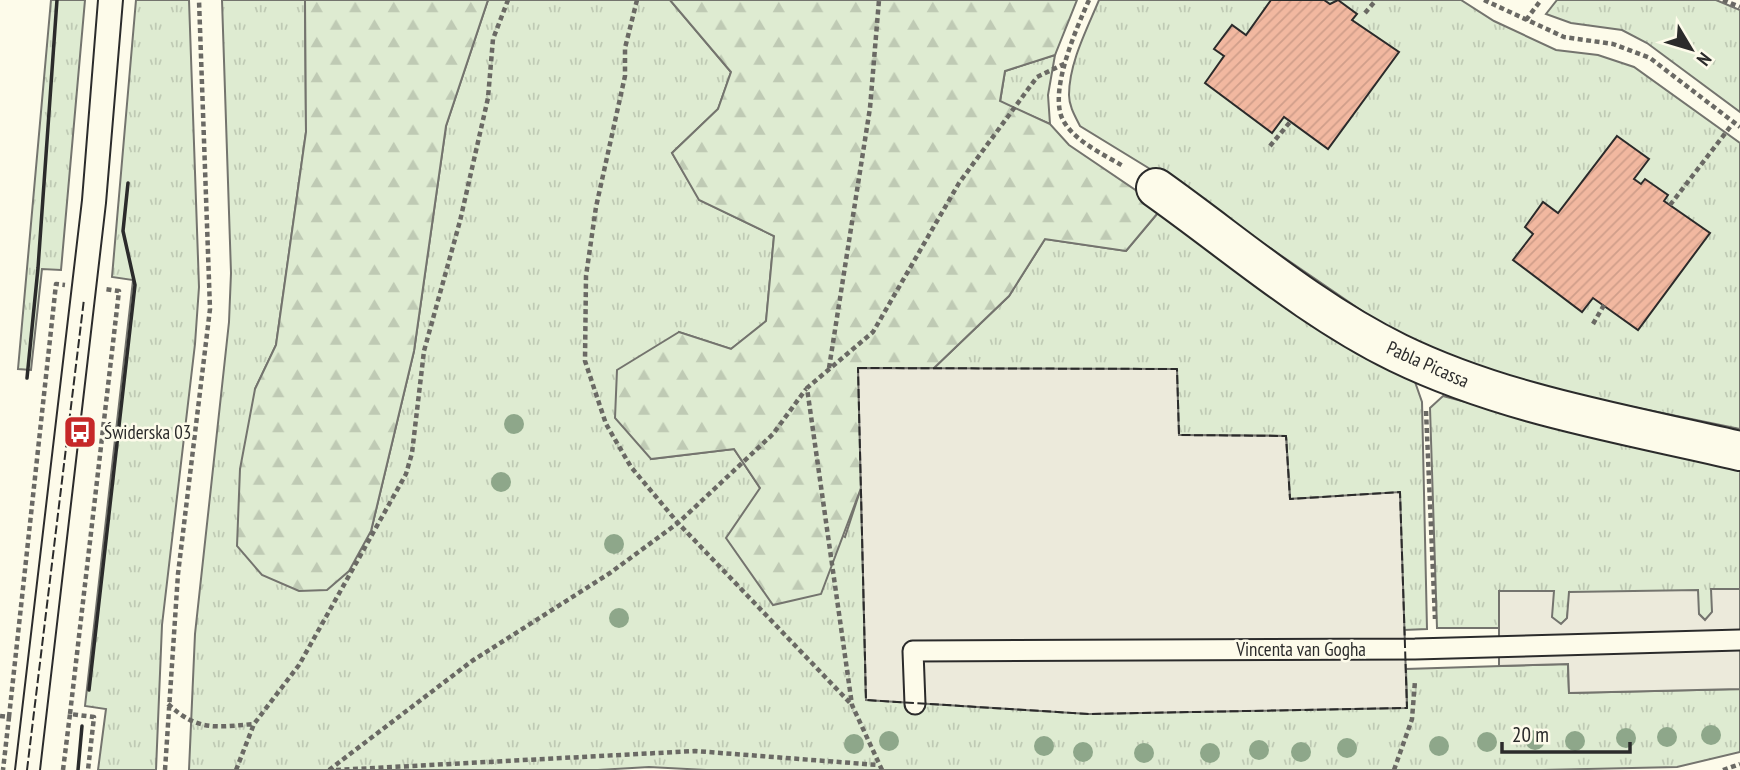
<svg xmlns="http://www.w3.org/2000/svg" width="1740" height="770" font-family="'PT Sans Narrow',sans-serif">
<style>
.grass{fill:url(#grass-tufts);stroke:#74746e;stroke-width:2}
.forest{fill:url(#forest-firs);stroke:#74746e;stroke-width:2}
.parking{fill:#eceadb;stroke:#74746e;stroke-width:2}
.building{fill:url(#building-hatch);stroke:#2b2b2b;stroke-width:2}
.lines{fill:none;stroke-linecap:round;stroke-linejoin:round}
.service-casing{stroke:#2b2b2b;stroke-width:23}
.minor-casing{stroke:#2b2b2b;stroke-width:42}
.path{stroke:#6a6964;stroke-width:4.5;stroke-dasharray:5 3.5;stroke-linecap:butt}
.service{stroke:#fdfbea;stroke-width:19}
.minor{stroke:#fdfbea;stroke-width:38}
.tram{stroke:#2b2b2b;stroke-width:2}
.fence{stroke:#2b2b2b;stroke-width:2;stroke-dasharray:9 3.5;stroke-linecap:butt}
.wall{stroke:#2b2b2b;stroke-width:3.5}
.tree{fill:#8ea78a}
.labels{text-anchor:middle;stroke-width:5;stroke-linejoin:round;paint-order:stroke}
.street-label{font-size:19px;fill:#2b2b2b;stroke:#fdfbea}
.poi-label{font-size:19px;fill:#2b2b2b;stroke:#fdfbea;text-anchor:start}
</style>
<defs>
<pattern id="grass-tufts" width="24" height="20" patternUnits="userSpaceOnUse" patternTransform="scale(1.75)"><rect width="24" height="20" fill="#deebd1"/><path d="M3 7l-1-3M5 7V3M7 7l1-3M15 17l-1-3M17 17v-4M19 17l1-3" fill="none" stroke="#bfcab4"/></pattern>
<pattern id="forest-firs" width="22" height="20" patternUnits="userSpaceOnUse" patternTransform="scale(1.75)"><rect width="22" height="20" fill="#deebd1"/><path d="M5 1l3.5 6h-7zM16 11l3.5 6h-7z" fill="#bfcab4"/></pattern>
<pattern id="building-hatch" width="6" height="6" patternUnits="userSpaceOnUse" patternTransform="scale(1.75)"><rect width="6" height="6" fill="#f2b8a0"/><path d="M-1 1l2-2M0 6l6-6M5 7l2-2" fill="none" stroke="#d09e8a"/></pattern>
</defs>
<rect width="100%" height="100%" fill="#fdfbea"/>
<path class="grass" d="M51,0H85L61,270L42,269L31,370L18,369Z
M136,0H189L199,287L195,344L162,625L156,770H98L106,709L85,706L133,280L112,277Z
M222,0H305L306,132L276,345L255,389L371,531L414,351L446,126L488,0H670L731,72L718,109L672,153L700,200L774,236L766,322L731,349L679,332L651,459L734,449L760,488L845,537L861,488L866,700L1407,708L1406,669L1568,664L1569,693L1740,689V752L1677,767L1542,770H706L649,767L598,770H189L195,634L229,322L231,273Z
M1099,0H1461L1494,21L1556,50L1598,55L1634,67L1740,143V429L1488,377L1406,341L1191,194L1080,126C1075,116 1069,106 1069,95C1069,63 1087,29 1099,0Z
M1557,0H1716L1740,10V112L1647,43L1622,30L1571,23L1546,14Z
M1055,55L1048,95L1050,124L1000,102L1005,71Z
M1162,208L1364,355L1415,382L1422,402L1427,629L1404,630L1399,493L1290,499L1286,436L1179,435L934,368L1009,296L1045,239L1126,251Z
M1443,396L1606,439L1740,468V589H1712V613L1705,620L1699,614L1570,592L1567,619L1561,624L1500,591L1499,628H1437L1430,408Z"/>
<path class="forest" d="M305,0H488L446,126L414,351L371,531L349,571L327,590L299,591L262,575L237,546L240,469L255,389L276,345L306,132Z
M670,0H1077L1055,55L1005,71L1000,101L1050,124L1069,145L1162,208L1126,251L1045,239L1009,296L934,368H859L861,488L821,594L773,605L726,538L760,488L734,449L651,459L615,418L617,370L679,332L731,349L766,321L774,236L699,200L672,153L718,109L731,72Z"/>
<path class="parking" d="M858,368L1177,369L1179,435L1286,436L1290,499L1400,492L1407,708L1089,714L866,700Z
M1711,589H1740V689L1569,693L1568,664L1499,666V591H1554L1552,617L1561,624L1567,618L1569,592L1698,590L1699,614L1705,620L1712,612Z"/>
<path class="building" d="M1271,0H1324L1330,4L1338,0L1357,14L1352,20L1399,52L1328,149L1284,117L1272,133L1205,83L1224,56L1214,49L1232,25L1246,35Z
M1617,136L1649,159L1634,179L1641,184L1645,179L1668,195L1664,201L1710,233L1638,330L1593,298L1582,312L1513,260L1533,234L1525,227L1543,202L1558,213Z"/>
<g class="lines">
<defs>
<path id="service" d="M915,704L913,651L1415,649L1740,640"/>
<path id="minor" d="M1156,188C1235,244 1310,310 1398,353C1505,405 1625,424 1740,451"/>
</defs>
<use href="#service" class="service-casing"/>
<use href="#minor" class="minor-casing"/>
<path class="path" d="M637,0L625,48V76L596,207L586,276L585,361L606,424L631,467L678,523L852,705
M1089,0C1077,27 1048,92 1063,120C1074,141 1103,154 1123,166
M1484,0L1564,37L1613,44L1650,58L1740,127
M1723,0L1740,7
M1365,13L1376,0
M1526,20L1541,0
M1270,146L1290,122
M1670,205L1734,122
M1593,324L1604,305
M829,368L870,108L879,0
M1426,411L1435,619
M168,704C198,732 216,727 254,724
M70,714L119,291L105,289
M0,716L9,717L3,770
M9,717L56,284L65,285
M63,770L70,714L94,717L88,770
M165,770L178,574L210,309L199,0
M236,770L254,724L299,665L406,474L412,453L424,351L460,221L488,98L493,39L508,0
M329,770L472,661L610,573L678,523L773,434L806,389
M336,770L695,751L878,765
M882,770L852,705L807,388L873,332L959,183L1037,77L1066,63
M1394,770L1412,719L1415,681
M1723,770L1740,764"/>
<use href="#service" class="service"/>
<use href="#minor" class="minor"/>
<path class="tram" d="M15,770L82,200L98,0
M40,770L106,203L123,0"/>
<path class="fence" d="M858,368L1177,369L1179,435L1286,436L1290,499L1400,492L1407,708L1089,714L866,700Z
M27,770L84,299"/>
<path class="wall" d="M27,378L38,268L57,0
M89,690L135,285L123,231L128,183
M78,770L82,726"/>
</g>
<g class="tree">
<circle cx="514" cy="424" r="10"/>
<circle cx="501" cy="482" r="10"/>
<circle cx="614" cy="544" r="10"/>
<circle cx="619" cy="618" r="10"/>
<circle cx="1711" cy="735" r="10"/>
<circle cx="1667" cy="737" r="10"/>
<circle cx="1626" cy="738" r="10"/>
<circle cx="1535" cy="740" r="10"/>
<circle cx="889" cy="741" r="10"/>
<circle cx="1575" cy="741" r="10"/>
<circle cx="1487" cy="742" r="10"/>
<circle cx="854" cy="744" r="10"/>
<circle cx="1044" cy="746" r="10"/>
<circle cx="1439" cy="746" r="10"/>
<circle cx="1347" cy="748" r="10"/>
<circle cx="1259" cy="750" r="10"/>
<circle cx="1083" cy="752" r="10"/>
<circle cx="1301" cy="752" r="10"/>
<circle cx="1144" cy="753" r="10"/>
<circle cx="1210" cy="753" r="10"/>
</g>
<defs>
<symbol id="bus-square" viewBox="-11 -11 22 22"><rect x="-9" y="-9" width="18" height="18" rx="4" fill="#c62828" stroke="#fdfbea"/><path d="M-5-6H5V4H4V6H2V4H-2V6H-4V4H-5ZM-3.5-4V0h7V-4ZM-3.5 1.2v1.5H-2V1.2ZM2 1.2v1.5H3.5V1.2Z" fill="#fff"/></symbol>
</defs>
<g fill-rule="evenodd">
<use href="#bus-square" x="61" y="413" width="38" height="38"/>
</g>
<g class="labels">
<g class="street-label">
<text transform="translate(1428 364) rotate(24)" y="7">Pabla Picassa</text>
<text x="1301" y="656">Vincenta van Gogha</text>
</g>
<g class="poi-label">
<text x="104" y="439">Świderska 03</text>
</g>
</g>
<g transform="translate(1691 49) rotate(128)" stroke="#fdfbea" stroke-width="5" paint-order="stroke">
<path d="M0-5L12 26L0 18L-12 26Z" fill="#2b2b2b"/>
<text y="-10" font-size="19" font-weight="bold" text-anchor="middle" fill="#2b2b2b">N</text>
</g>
<path d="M1502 742v10h128v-10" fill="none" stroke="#2b2b2b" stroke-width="3.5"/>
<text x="1512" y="742" font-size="21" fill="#2b2b2b" stroke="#fdfbea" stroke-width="5" paint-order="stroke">20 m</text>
</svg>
